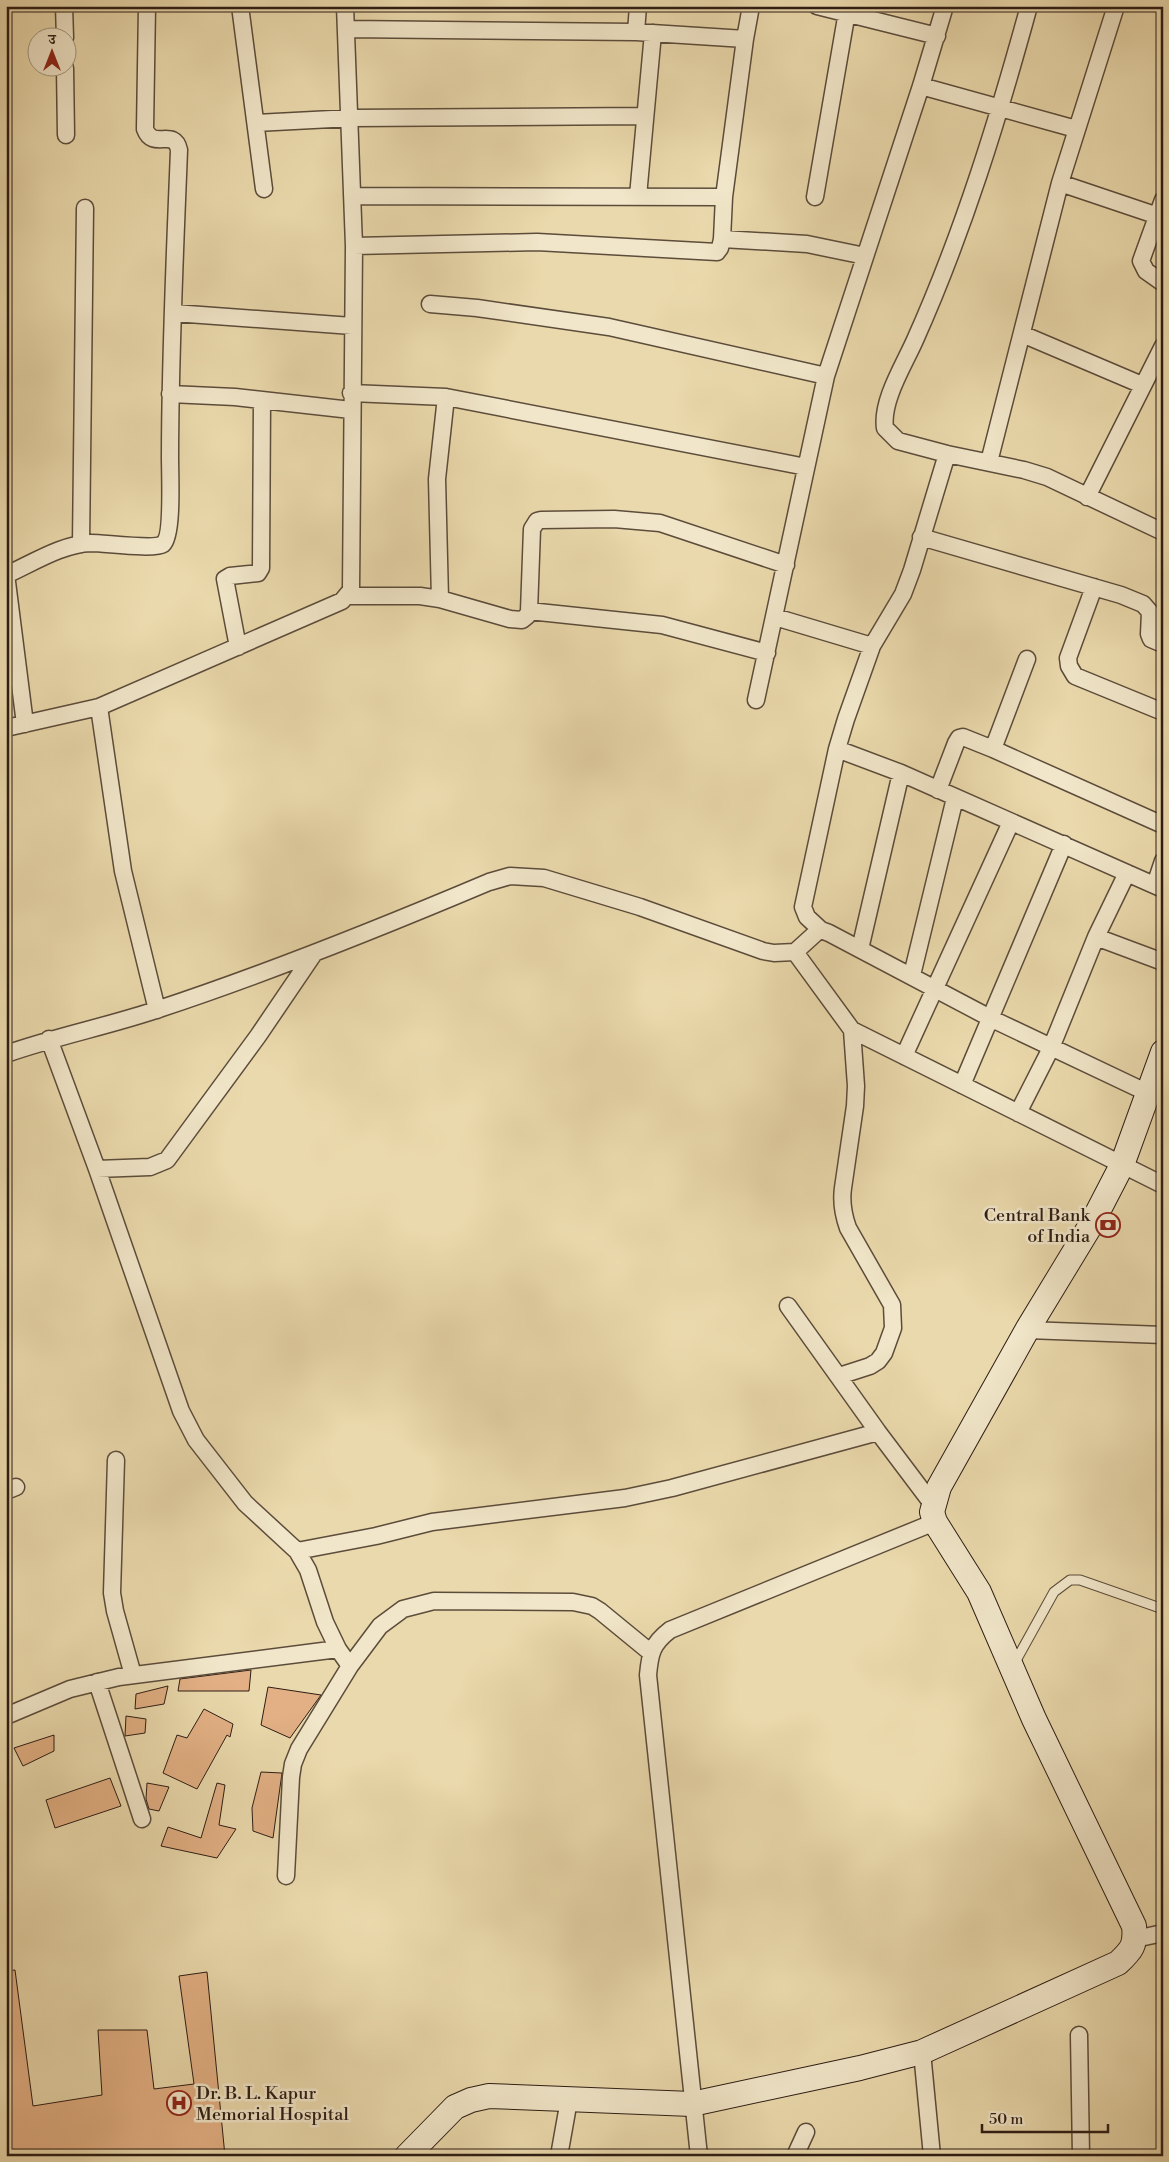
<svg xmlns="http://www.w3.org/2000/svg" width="1169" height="2162" font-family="'Libre Bodoni','Noto Serif Devanagari',serif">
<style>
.building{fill:#e2b084;stroke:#2d1d15}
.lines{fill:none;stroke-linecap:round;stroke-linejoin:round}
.lane-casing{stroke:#5c4c3b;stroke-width:11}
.street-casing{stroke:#5c4c3b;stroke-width:19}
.secondary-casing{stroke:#2d1d15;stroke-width:26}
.lane{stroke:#f1e6c9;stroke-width:9}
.street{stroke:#f1e6c9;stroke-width:16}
.secondary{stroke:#f1e6c9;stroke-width:24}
.labels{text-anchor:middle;stroke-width:5;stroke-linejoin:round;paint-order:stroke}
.poi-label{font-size:18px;fill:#2d1d15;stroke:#f1e6c9;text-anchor:end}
</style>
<rect width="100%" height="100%" fill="#ead9ac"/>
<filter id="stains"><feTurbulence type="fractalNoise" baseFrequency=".004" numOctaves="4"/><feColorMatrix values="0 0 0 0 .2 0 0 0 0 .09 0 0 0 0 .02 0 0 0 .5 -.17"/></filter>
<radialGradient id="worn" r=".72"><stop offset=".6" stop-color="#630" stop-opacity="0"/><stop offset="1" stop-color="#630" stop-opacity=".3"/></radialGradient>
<path class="building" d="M251,1670L249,1691H178L180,1679Z
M168,1686L164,1704L135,1709L136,1694Z
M268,1687L321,1695L290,1738L261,1725Z
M204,1709L233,1724L230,1737L227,1735L197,1789L163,1773L177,1735L187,1738Z
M126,1716L146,1719L145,1733L125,1736Z
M54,1735V1751L23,1766L14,1748Z
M261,1772L282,1773L273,1838L253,1831L252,1808Z
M110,1778L121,1806L55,1828L46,1800Z
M147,1783L169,1787L159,1811L149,1809L146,1799Z
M217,1783L225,1785L219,1825L236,1829L217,1858L161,1846L168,1827L201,1838Z
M15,1970L33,2106L102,2095L98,2030H147L154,2089L194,2084L179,1976L207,1972L225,2156H10L6,2125V1971Z"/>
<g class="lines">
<defs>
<path id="lane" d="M1014,1664L1054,1592L1070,1580H1080L1163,1609"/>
<path id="street" d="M64,6L65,38
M240,6L264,189
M817,6L937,36
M1029,6C998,119 963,233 915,340C904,365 881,401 885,428L898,441L947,454L1024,470L1047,477L1163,532
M347,29L636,32L745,39
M636,32L638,6
M65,68L66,135
M921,86L1076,129
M256,123L351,118L644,116
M1060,183L1158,216
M352,196L724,197
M638,196L653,33
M815,197L848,6
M1163,200L1141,261L1146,271L1163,283
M722,239L807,244L865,256
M354,246L537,242L717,252L720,248L722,239L724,197L745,39L751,6
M430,304L477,308L609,327L826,376
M174,313L352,326
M1022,334L1142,385
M351,393L446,397L806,467
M170,394L235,397L351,410
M989,462L1060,183L1116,6
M1087,497L1163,346
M921,537L1121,595L1143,604L1150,612L1149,634L1151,639L1163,644
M81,544L85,208
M6,574L25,724
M6,575C33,563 62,544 91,543C105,543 154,550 163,544C173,536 170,473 170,458C170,355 175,253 179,150C174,127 153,151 145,129L147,6
M1094,587L1068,658L1069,666L1075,676L1163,712
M348,596H420L440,599L510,619L522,620L527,616L529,611L532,529L537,521L541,520L614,519L660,523L786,565
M440,599L437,479L446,397
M529,611L662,625L767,653
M775,617L872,646
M238,647L225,579L230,576L258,573L261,568L262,400
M756,700L826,376L921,86L945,6
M99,707L123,871L157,1010
M6,728L99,707L342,601L351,590L354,246L345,6
M837,749L901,773L1163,889
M993,749L1027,659
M938,790L956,743L959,738L963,737L993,749L1163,825
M1155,885L1163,861
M821,930L807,917L803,907L837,749L846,719L872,646L903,594L912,570L947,454
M1096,937L1163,962
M860,949L901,773
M795,952L852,1030L1163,1185
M912,975L955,798
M49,1039L97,1169L181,1411L196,1440L245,1503L297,1551L308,1570L325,1622L338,1649L350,1666
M6,1054C57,1036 109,1026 159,1009C271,972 380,928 489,882L510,876L544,878L640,907L763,951L774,953L795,952L817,932L821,930L829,933L992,1019L1148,1093
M904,1056L1011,822
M962,1085L1064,844
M1018,1113L1051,1048L1096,937L1127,873
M97,1169L150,1167L167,1160L258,1036L313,955
M788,1306L878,1432L933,1505
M1027,1330L1163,1335
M839,1376L870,1366L878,1361L884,1353L893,1328L892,1305L848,1228C843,1214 841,1202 843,1188L855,1106L856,1086L852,1030
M116,1460L112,1593L115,1611L133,1675
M6,1491L16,1487
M297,1551L376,1536L432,1522L625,1498L672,1488L878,1432
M97,1682L142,1819
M6,1716L70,1689L119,1677L338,1649
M286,1876L291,1777L293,1764L299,1749L350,1666L380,1626L403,1609L434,1601L573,1602L592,1606L600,1611L650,1652
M1135,1939L1163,1933
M1079,2035L1081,2156
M922,2052L932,2156
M559,2156L569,2100
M699,2156L648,1675C650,1653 652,1644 670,1630L935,1522
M795,2156L806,2132"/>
<path id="secondary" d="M407,2156L455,2107L471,2100L489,2096L692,2104L860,2068L922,2052L1118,1963C1132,1950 1136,1945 1134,1926L1034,1719L979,1592L935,1522L932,1512L939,1487L1027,1330L1092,1223L1122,1165L1163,1052"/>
</defs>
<use href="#lane" class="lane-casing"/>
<use href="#street" class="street-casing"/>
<use href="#secondary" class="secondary-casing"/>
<use href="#lane" class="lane"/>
<use href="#street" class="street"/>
<use href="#secondary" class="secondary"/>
</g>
<defs>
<symbol id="bank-ring" viewBox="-11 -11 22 22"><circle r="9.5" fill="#f1e6c9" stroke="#8f2418" stroke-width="1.5"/><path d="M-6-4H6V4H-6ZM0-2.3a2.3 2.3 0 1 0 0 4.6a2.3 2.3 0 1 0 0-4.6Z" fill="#8f2418"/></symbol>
<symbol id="hospital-ring" viewBox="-11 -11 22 22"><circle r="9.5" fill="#f1e6c9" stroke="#8f2418" stroke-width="1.5"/><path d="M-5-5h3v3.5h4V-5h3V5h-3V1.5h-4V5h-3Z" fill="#8f2418"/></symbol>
</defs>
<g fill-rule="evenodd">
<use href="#bank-ring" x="1094" y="1211" width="28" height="28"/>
<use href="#hospital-ring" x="165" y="2089" width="28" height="28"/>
</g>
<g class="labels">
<g class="poi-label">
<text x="1090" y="1221">Central Bank<tspan x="1090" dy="21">of India</tspan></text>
<text x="196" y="2099" text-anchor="start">Dr. B. L. Kapur<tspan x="196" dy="21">Memorial Hospital</tspan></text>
</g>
</g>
<rect width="1169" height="2162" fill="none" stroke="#ead9ac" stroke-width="25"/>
<rect x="8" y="8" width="1154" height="2147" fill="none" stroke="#2d1d15" stroke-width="2.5"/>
<rect x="12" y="12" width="1144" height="2137" fill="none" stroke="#2d1d15"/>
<g transform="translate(52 52)"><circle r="24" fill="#f1e6c9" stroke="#a39681"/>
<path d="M0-4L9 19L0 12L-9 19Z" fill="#8f2418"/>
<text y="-8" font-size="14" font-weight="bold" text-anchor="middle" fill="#2d1d15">उ</text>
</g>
<path d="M982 2124v8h126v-8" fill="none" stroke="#2d1d15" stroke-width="2.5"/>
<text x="989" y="2124" font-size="15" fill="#2d1d15" stroke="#f1e6c9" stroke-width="4" paint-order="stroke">50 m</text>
<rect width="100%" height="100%" filter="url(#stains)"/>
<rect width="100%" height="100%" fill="url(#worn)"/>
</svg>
